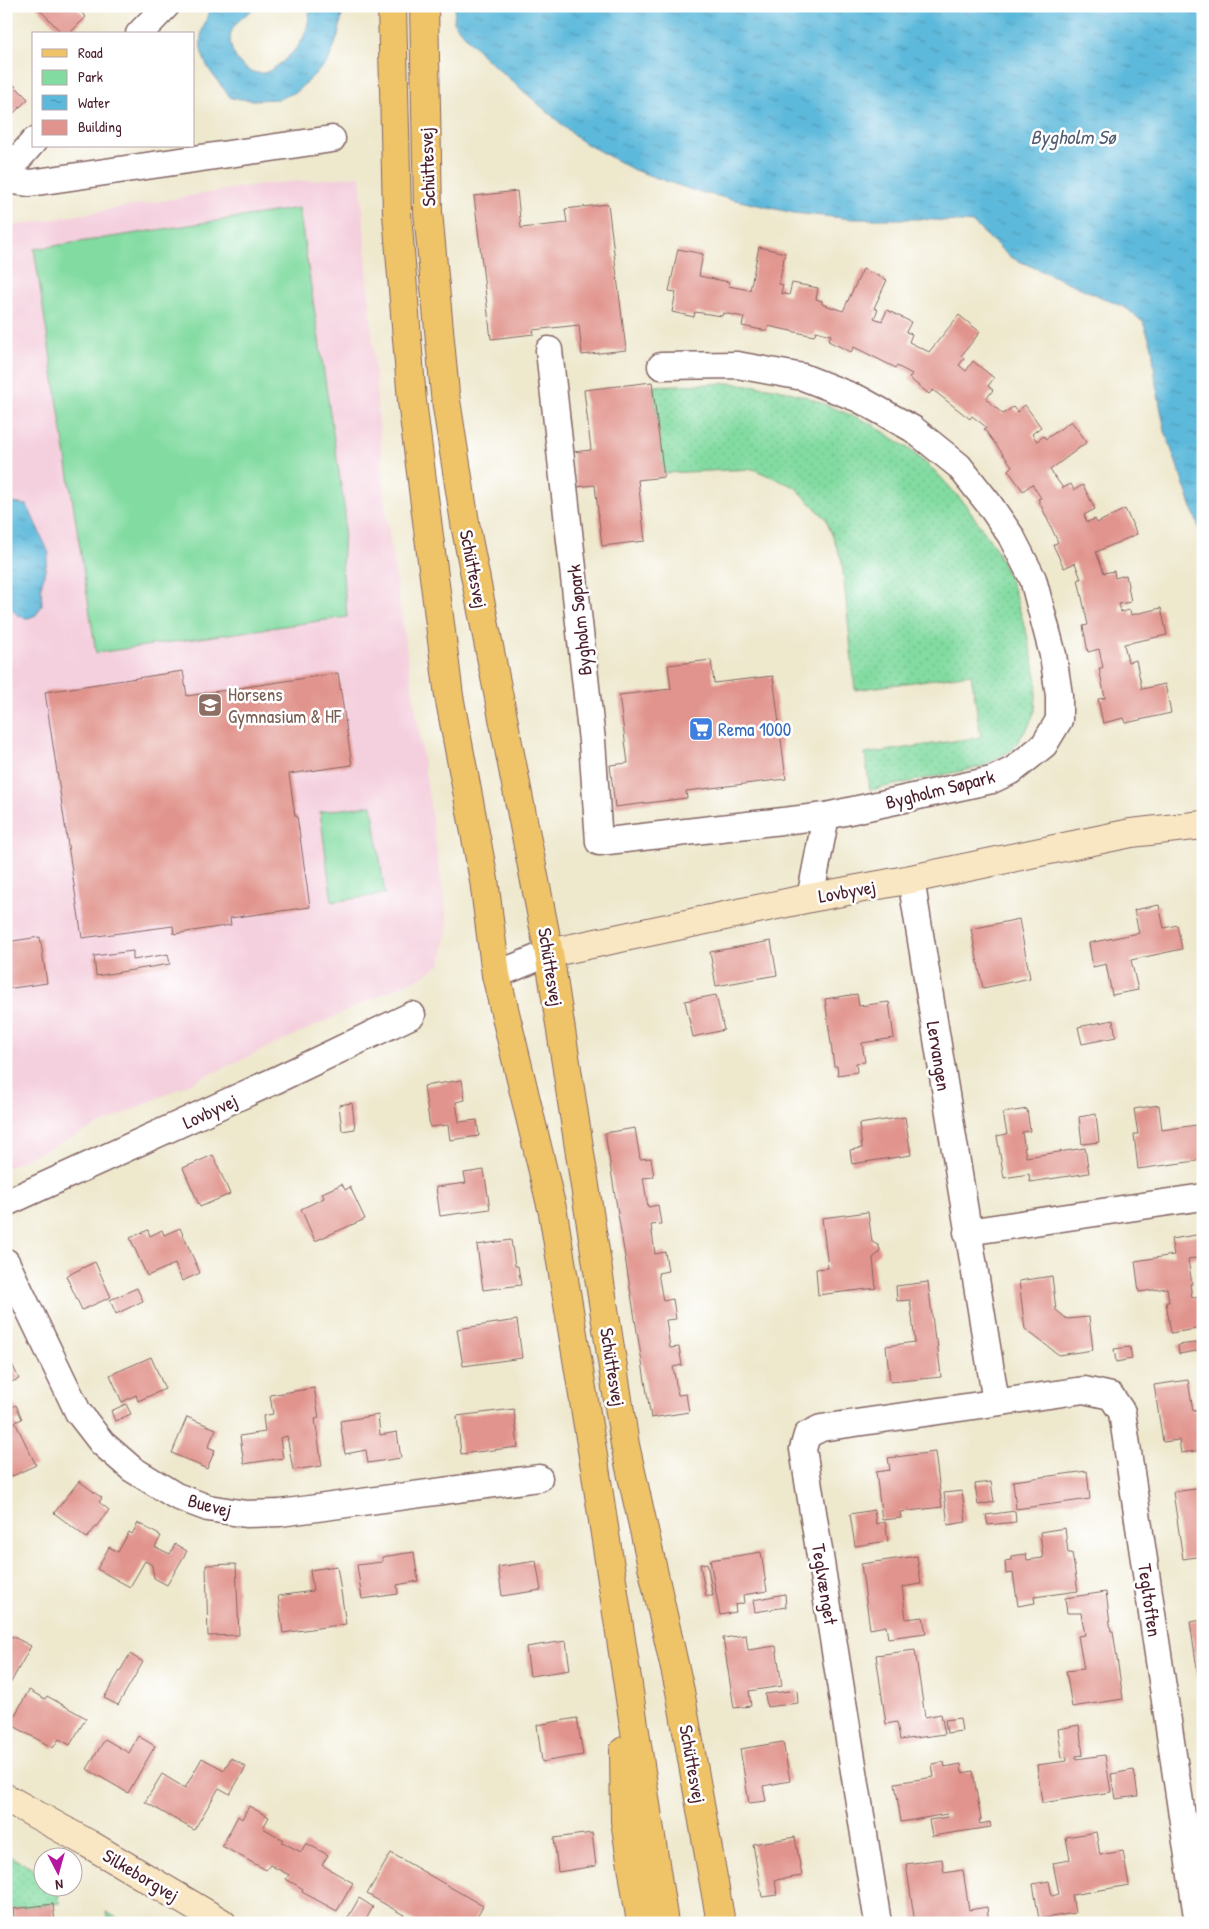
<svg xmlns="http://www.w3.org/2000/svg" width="1209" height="1929" font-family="'Patrick Hand',sans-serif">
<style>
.built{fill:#f4cfdd}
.grass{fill:url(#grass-dots);stroke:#667d66}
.green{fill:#82dba1;stroke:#667d66}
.water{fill:url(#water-ripples);stroke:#546c83}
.building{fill:#e1948d}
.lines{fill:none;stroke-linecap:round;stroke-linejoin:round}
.street-casing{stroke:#836564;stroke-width:29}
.secondary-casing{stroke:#836564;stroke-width:30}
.primary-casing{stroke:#836564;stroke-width:30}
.street{stroke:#fff;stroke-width:26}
.secondary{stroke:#f9e7c3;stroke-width:28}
.primary{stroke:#efc469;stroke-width:28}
.labels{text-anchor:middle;stroke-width:5;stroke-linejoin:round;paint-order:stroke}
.street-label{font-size:19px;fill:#4a1f2b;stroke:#fff}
.education-label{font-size:19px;fill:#785e54;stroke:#fff;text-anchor:start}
.shop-label{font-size:19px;fill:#366cbe;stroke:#fff;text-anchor:start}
.water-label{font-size:20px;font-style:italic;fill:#525d71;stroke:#fff}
</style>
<defs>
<pattern id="grass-dots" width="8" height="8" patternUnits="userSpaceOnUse" patternTransform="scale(1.25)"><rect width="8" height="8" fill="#82dba1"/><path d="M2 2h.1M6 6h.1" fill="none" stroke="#72bc8b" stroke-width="1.8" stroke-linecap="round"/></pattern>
<pattern id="water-ripples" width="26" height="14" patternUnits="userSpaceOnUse" patternTransform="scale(1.25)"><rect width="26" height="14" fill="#5db9db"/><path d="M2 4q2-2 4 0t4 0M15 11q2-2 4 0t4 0" fill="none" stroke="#4f96b2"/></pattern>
</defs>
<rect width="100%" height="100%" fill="#fff"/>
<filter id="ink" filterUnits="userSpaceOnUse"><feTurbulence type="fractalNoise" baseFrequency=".02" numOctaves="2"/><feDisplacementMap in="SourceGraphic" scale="10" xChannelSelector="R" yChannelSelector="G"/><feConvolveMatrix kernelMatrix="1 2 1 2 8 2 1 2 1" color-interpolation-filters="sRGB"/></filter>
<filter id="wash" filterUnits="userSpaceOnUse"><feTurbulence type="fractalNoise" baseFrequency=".0096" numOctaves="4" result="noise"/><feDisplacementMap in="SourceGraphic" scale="20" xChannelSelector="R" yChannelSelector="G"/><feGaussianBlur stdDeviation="1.12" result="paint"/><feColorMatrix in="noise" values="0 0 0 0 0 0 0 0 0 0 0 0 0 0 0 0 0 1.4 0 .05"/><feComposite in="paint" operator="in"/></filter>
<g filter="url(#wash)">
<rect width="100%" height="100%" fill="#eee8cd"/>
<path class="built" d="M360,176L386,514L448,925L441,964L423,976L6,1168V227L255,185Z"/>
<path class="grass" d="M731,383L775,388L807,397L872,424L909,449L936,472L965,504L996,549L1012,585L1027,634L1037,680L1035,711L1028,727L1012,750L981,767L870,790L865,754L981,737L971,674L855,690L842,561L826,519L795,487L753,469L663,473L653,386Z
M6,1854L42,1874V1886L57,1887L60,1903L6,1910Z
M106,1912L127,1923H108Z"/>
<path class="green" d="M299,208L345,512L342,566L347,617L96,653L34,249Z
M372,805L385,894L332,902L320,812Z"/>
<path class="water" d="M214,6H258C249,12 234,22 231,33C226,50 243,75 262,73C274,72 297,50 302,40C308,29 309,18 310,6H343L339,34L328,62L296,92L279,99L252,100L231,98C213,75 191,54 205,23C207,17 209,11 214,6Z
M455,6H1203V539L1165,431L1156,384L1152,346L1143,322L1126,308L1010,257L973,223L922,219H853L794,213L695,191L634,170L581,141L482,55L454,23Z
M13,503L27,505L49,553L41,587L42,605L36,615C33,616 30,618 27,618C18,618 8,607 6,599V506Z"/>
<g id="blocks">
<path class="building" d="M36,6H75L86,17L69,34H63Z
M6,77L28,99L6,121Z
M517,191L521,228L567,223L565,209L608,204L626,350L582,355L579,325L533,330L534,334L491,339L474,196Z
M759,247L785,253L779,284L783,285L781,293L789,295L792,283L818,288L816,299L822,301V304L843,311L863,269L887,280L874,308L878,310L874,318L882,321L887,310L911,322L906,332L912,334L909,342L929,352L959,315L980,332L961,356L964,359L959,365L966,371L973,361L994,378L988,386L993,390L986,399L1003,414L1013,407L1017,412L1025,405L1041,427L1032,434L1037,441L1044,436L1046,439L1071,421L1087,442L1050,470L1063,488L1071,484L1074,490L1083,485L1095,509L1084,515L1087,522L1095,519L1097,523L1125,509L1137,534L1096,552L1104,573L1114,571L1115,578L1126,575L1131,602L1119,604L1121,612L1130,610L1131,615L1161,608L1167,635L1124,644L1128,662L1136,660L1142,689L1165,684L1171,713L1126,723L1124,718L1103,723L1098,699L1105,698L1099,668H1103L1099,649L1088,652L1083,626L1088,625L1078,579H1081L1075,563L1064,568L1053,545L1058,542L1038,499L1041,498L1032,484L1023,491L1008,470L1012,466L984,429L986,427L972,416L970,419L933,390L929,394L909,378L912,374L897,366L896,368L854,347L851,352L828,341L831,335L816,331L814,336L768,326L767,331L742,326L744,317L723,313L722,316L695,312L694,317L672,312L676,292L669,291L678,249L703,254L699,276L729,282L728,286L750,290Z
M652,382L664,477L638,480L645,541L602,546L595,485L577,487L572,452L591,450L584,390Z
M711,660L714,683L773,676L786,779L686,791L687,798L615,807L610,765L628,763L619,695L671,689L668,665Z
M183,671L187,696L338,673L352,765L289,774L295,816H297L310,907L230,918L231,925L174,934L173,926L82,938L45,692Z
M1159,905L1164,928L1177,925L1182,949L1131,960L1138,990L1112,995L1106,964L1093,967L1089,943L1139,933L1134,910Z
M1019,919L1030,978L983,988L971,929Z
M40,937L47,983L6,989V942Z
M771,941L777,975L716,986L710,952Z
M133,951V960L168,954L170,964L96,976L94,956Z
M857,994L859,1006L889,1002L894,1038L862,1043L865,1062L856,1063L857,1072L838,1075L837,1066H834L825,999Z
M716,995L724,1030L693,1037L685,1001Z
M1113,1020L1116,1037L1082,1044L1078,1027Z
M462,1080L465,1100L456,1102L459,1122L477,1120L479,1136L450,1140L448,1125L430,1127L424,1086Z
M352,1103L355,1129L342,1131L339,1105Z
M1159,1105L1162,1130L1203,1124V1160L1138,1169L1134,1134H1138L1134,1109Z
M1027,1109L1030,1131L1022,1132L1026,1157L1085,1148L1089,1173L1030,1182L1029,1174L1004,1178L997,1136L1007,1134L1003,1113Z
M1096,1114L1099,1142L1082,1144L1079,1117Z
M905,1117L911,1155L852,1164L850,1150L862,1148L859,1124Z
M635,1128L640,1159L651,1158L654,1177L643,1178L648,1207L658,1205L661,1224L651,1225L655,1254L665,1252L668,1271L658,1273L663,1301L673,1299L676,1319L666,1320L670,1348L679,1347L682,1365L673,1367L678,1395L686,1394L689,1412L651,1418L605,1133Z
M213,1155L230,1194L200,1207L183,1168Z
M484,1170L490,1209L440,1216L436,1187L466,1183L464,1173Z
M342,1184L345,1190L350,1187L365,1219L315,1241L301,1209L324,1198L322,1193Z
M868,1212L872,1242L878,1245L880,1249L879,1253L873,1258L876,1288L818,1295L816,1269L828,1268L822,1218Z
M180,1228L200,1273L182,1281L175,1264L147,1276L130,1238L148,1230L150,1236L162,1230L164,1235Z
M1203,1234V1257L1188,1259L1192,1284H1190L1192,1298L1203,1297V1328L1171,1333L1166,1302H1169L1167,1288L1139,1292L1135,1261L1174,1255L1171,1239Z
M511,1240L515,1266H518L521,1285L483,1290L477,1245Z
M95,1262L111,1297L82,1310L66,1276Z
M1052,1276L1056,1310L1067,1319L1089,1317L1093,1350L1059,1355L1025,1329L1019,1281Z
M928,1282L935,1340H937L941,1377L890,1382L886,1346L915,1342L910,1300L897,1301L896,1286Z
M137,1288L143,1301L116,1314L110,1300Z
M517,1320L522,1358L463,1366L457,1329Z
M1203,1342V1350L1179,1354L1178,1345Z
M1130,1347L1132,1359L1116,1362L1114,1349Z
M6,1351L19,1379L6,1384Z
M151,1357L165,1389L138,1401L136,1395L122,1402L110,1375Z
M1188,1380L1193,1411L1203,1409V1450L1181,1453L1179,1440L1163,1442L1154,1385Z
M314,1388L319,1418L315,1419L322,1466L293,1470L287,1436L280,1438L283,1458L244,1464L240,1436L265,1432L263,1416L273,1414L270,1395Z
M126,1404L131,1414L115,1421L111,1411Z
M16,1405L22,1419L15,1422L36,1465L6,1479V1410Z
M514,1409L518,1447L461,1454L457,1416Z
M378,1415L380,1435L397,1432L401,1458L368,1463L366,1450L345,1454L340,1421Z
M187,1417L216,1429L208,1447L215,1450L207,1469L172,1453Z
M935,1452L942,1507L900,1512L901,1518L882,1520L876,1472L890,1470L888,1458Z
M1087,1471L1090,1499L1016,1509L1013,1481Z
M79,1481L102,1498L99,1502L109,1510L87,1538L54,1513Z
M991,1482L994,1502L978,1505L975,1484Z
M1203,1488V1556L1183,1559L1173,1492Z
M962,1491L966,1522L948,1525L944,1493Z
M874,1510L876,1524L885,1522L888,1541L855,1546L850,1514Z
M1015,1511L1016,1522L988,1525L986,1515Z
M138,1523L161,1536L155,1547L170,1554L175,1544L187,1551L167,1585L154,1578L152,1565L145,1561L130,1587L97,1569L109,1547L118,1552L129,1532L132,1534Z
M1065,1528L1068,1553H1072L1078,1591L1034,1597L1035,1603L1018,1606L1013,1573L1006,1574L1005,1561L1011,1560V1556L1026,1554L1027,1560L1043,1558L1040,1532Z
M414,1552L418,1581L397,1585L398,1594L362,1599L357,1565L382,1562V1557Z
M761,1552L767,1591L743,1595L744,1603L735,1605L736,1612L720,1615L710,1560Z
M917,1556L921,1584L902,1587L906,1619L923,1617L926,1633L888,1638L886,1626L870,1629L861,1564Z
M536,1561L541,1590L502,1596L498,1567Z
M707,1563L713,1596H706L700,1564Z
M236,1564L239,1635L208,1636L206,1565Z
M337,1566L346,1624L283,1633L278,1596L313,1591L310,1570Z
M1106,1592L1111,1631H1113L1123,1699L1072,1707L1066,1671L1084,1669L1078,1636L1085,1635L1081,1613H1067L1065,1598Z
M785,1594L786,1607L755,1612L753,1600Z
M1203,1620V1688L1200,1689L1190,1622Z
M746,1635L748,1650L776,1646L782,1686L749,1691L751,1706L734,1708L723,1638Z
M12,1636L31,1646L10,1684L6,1682V1645Z
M566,1641L570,1670L530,1676L526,1647Z
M915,1650L925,1717L941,1714L945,1734L900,1740L897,1722L886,1724L876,1655Z
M130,1654L143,1662L118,1705L104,1698Z
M29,1690L45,1699L47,1696L86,1718L70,1745L59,1739L53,1748L10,1724Z
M797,1690L798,1703L767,1707L765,1694Z
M577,1718L583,1755L542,1762L537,1725Z
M960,1718L962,1731L947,1733L945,1720Z
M1079,1725L1083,1755L1076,1756V1759L1105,1755L1111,1792L1042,1803L1037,1765L1067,1761V1757L1062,1758L1058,1729Z
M138,1736L155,1746L128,1793L87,1769L105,1739L129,1753Z
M783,1742L790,1781L763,1786L766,1801L749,1803L740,1749Z
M202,1758L224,1770L231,1758L246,1767L230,1794L219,1788L194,1830L145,1802L162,1774L185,1788Z
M944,1762L945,1767L961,1764L962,1773L973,1771L981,1820H979L980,1824L990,1822L991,1827L932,1836L929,1820L948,1817L947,1814L901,1822L895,1783L934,1777L932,1764Z
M1134,1770L1138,1796L1115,1799L1111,1774Z
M249,1806L269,1817L263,1828L284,1840L282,1842L301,1852L306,1843L328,1855L322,1865L353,1883L337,1911L302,1892L303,1889L286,1879L289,1875L270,1865L266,1870L222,1846L238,1816L242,1819Z
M1096,1832L1100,1855L1123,1851L1129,1885L1072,1895L1075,1913L1039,1919L1033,1884L1049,1881L1052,1896L1059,1894L1053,1863L1070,1860L1066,1837Z
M592,1833L596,1866L558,1872L554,1838Z
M795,1837L802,1876L775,1880L777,1895L762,1897L753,1844Z
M391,1853L483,1906L473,1923H418L367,1894Z
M942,1859L944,1873L963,1870L969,1910L987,1907L989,1923H946V1921L915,1923L906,1864Z
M359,1898L373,1907L364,1923H345Z
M53,1904L55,1923H15L13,1909Z"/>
</g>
</g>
<g filter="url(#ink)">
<use href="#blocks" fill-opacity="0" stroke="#836564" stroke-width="1"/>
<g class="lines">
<defs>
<path id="street" d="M139,34L166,6
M6,173L34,141
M6,180L30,183L332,139
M549,350L592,741L599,842L826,816L992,780L1013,770L1044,745L1059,720V695L1053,655L1033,579L1011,536L989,504L959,466L913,429L859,399L803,377L737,365L661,366
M911,879L996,1402
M810,898L826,816
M496,975L549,953
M6,1203L276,1080L412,1015
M967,1232L1203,1197
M6,1262L78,1412L102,1443L132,1469L176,1496L208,1508L246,1514L280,1513L539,1478
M878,1923L803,1449L807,1435L821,1428L1084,1390L1111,1396L1122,1412L1198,1923"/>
<path id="secondary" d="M549,953L810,898L911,879L1131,833L1203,825
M6,1798L89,1844L222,1923"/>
<path id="primary" d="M392,6L397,214L412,401L449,696L484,880L496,975L553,1213L595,1468L664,1923
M424,6L428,212L445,394L466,529L549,953L625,1445L680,1691L721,1923
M624,1751L625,1821L641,1923"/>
</defs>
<use href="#street" class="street-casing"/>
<use href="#secondary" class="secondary-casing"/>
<use href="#primary" class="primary-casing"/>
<use href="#street" class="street"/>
<use href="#secondary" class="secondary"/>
<use href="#primary" class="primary"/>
</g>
</g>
<defs>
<symbol id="university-square" viewBox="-11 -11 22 22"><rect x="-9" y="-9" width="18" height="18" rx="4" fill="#8d6e63" stroke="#fff"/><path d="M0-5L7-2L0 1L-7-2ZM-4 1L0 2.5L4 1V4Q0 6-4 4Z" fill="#fff"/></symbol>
<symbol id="supermarket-square" viewBox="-11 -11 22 22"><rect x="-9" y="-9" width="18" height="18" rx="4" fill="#3f7fe0" stroke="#fff"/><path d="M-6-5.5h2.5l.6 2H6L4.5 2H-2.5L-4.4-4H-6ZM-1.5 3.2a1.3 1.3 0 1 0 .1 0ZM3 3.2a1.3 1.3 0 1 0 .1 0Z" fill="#fff"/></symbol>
</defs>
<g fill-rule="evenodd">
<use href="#university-square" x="196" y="691" width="28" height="28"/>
<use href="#supermarket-square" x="687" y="715" width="28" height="28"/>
</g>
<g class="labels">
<g class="street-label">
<text transform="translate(427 167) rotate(-92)" y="7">Schüttesvej</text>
<text transform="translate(474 569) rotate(79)" y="7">Schüttesvej</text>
<text transform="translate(579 620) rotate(-96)" y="7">Bygholm Søpark</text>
<text transform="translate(940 789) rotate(-14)" y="7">Bygholm Søpark</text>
<text transform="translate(847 891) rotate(-10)" y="7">Lovbyvej</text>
<text transform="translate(551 967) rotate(81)" y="7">Schüttesvej</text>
<text transform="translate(939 1056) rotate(81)" y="7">Lervangen</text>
<text transform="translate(210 1111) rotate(-25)" y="7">Lovbyvej</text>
<text transform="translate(613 1367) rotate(81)" y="7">Schüttesvej</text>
<text transform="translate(210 1505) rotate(15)" y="7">Buevej</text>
<text transform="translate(825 1584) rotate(81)" y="7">Teglvænget</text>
<text transform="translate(1150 1600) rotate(82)" y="7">Tegltoften</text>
<text transform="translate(693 1764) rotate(80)" y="7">Schüttesvej</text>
<text transform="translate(141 1875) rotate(31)" y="7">Silkeborgvej</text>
</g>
<g class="education-label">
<text x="228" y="701">Horsens<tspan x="228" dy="22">Gymnasium &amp; HF</tspan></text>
</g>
<g class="shop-label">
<text x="718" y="736">Rema 1000</text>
</g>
<g class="water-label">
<text x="1073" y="144">Bygholm Sø</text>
</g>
</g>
<rect width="1209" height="1929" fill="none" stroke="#fff" stroke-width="25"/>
<rect x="32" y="32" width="162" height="115" fill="#ffffff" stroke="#b7a5aa"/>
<rect x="42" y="49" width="25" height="8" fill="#efc469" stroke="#b7a5aa"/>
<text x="78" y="58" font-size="15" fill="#4a1f2b">Road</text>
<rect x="42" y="70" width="25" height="15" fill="#82dba1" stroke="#b7a5aa"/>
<text x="78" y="82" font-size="15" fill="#4a1f2b">Park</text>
<rect x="42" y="95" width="25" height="15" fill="url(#water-ripples)" stroke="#b7a5aa"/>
<text x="78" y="108" font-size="15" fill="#4a1f2b">Water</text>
<rect x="42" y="120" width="25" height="15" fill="#e1948d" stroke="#b7a5aa"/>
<text x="78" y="132" font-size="15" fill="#4a1f2b">Building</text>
<g transform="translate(58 1872) rotate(174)"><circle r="24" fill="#ffffff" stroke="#b7a5aa"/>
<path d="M0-4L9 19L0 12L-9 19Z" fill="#b5179e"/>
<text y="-8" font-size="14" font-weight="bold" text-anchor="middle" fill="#4a1f2b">N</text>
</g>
</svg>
